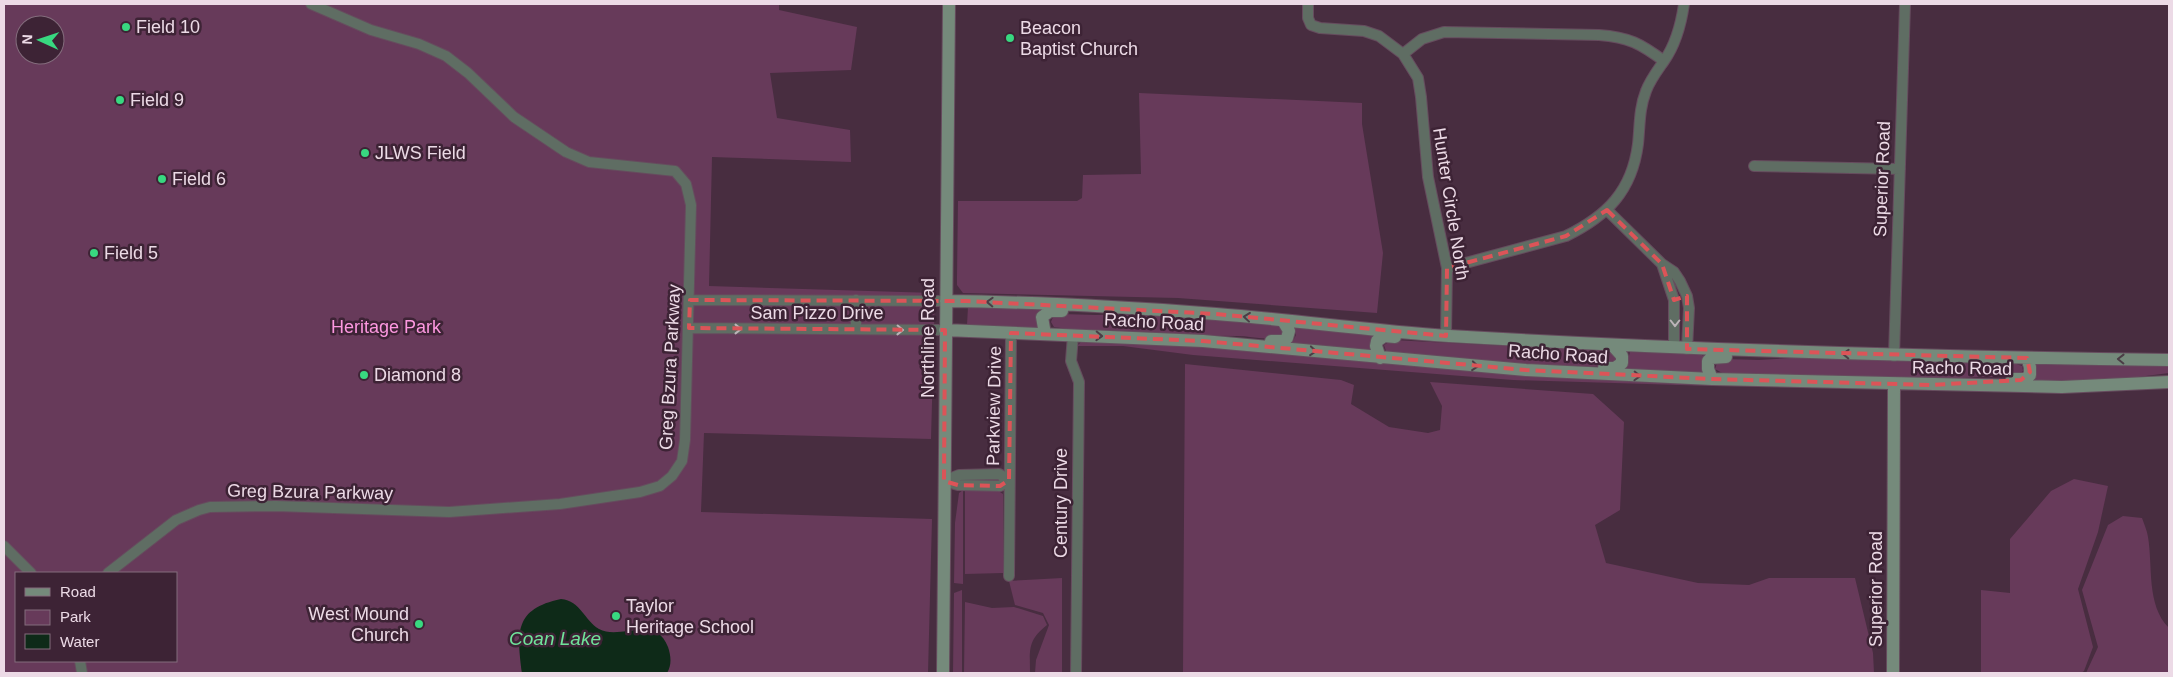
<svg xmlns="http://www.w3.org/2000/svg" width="2173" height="677" font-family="Arial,sans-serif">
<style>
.green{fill:#673a5a;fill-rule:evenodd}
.water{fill:#0e2a18}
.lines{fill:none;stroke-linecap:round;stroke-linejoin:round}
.street-casing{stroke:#664c5e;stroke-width:12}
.secondary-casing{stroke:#664c5e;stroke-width:14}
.street{stroke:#5f6d63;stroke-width:10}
.secondary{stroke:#758a7b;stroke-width:12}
.oneway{stroke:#4b3d46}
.oneway2{stroke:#bbb4b8}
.marked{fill:none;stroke:#dc5458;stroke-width:4;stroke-dasharray:10 6;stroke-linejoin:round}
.poi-dot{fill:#38d880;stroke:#3d2335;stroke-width:2}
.labels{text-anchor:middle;stroke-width:5;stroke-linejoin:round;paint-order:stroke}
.poi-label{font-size:18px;fill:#ecdae6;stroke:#3d2335;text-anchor:start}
.street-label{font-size:18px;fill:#ecdae6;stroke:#3d2335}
.park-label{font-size:18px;fill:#fd98e0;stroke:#3d2335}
.water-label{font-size:19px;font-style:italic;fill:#70e49b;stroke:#3d2335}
</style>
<rect width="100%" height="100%" fill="#482d40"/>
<path class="green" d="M4,4H779V10L857,27L851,70L770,73L777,118L850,130L851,162L712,157L709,286L935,293L931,439L704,433L701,512L932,519L928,673H4ZM25,25H55V55H25ZM16,573H176V661H16Z
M1139,93L1362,103V124L1383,253L1377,313L1178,298L963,293L957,285V277L958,201H1077L1082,198L1083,175L1141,174Z
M968,307L1040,309L1041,311L1038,328L986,327L967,325Z
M1060,314L1096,315L1141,314L1273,323L1283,330L1282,335C1268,342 1253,336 1237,336C1178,336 1120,333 1061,329V328L1054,327L1051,322L1053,317Z
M1295,327L1374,334L1371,351L1292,343L1296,335Z
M1083,340L1237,349L1504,374L1712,386L1513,380L1193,355L1123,346H1077Z
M1393,340L1605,351L1606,353H1612L1616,359L1615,362L1608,366H1527L1386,351L1384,345Z
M1630,352L1701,354L1704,357L1703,373L1625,370Z
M1806,357L2013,363L2022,366L2023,371L2015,377H1979L1930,380L1726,375L1715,369L1717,363L1724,359L1759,360Z
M1185,364L1341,380L1354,385L1351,404L1389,427L1428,433L1440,430L1442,406L1430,382L1593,394L1624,422L1620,510L1595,525L1606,563L1698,583L1749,585L1769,578H1855L1873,653L1874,673H1183Z
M2036,364H2169V373L2115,380L2035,382Z
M2074,479L2108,486L2098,532L2078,589L2093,647L2084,671L2081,673H1981V590L2010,593V539L2051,491Z
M965,489L997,490L1003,494V573L965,574Z
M963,490V584L954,583L955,523L959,493Z
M2123,516L2142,518C2144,524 2147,530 2148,537C2153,566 2146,605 2169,628V673H2086L2098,647L2082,590L2108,525Z
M1062,578V673H1035L1036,660L1049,625L1043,613L1015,605L1009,581Z
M962,590V673H953L954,593Z
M965,602L992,608L1014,607L1043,616L1047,625C1027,641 1030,650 1030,673H964Z"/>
<path class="water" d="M561,599C581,601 584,620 599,629C621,641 655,613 668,647C671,656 672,665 667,673H522C517,632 514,609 561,599Z"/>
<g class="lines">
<defs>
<path id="street" d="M1308,4V18L1311,25L1320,28L1364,31L1379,36L1403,54L1418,78L1421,97L1428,177L1447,268L1446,336
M1403,54L1422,39L1444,32L1599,35C1629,37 1641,44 1664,61
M1754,166L1900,169
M1607,210L1662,264L1674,272L1680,281L1687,296L1689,308L1687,349
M1662,264L1674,300V348
M1447,268L1566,236C1607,216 1632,191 1638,144C1640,125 1639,109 1646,91C1650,80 1657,71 1664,61C1676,44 1681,25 1684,4
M690,300L946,301
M689,328L945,330
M856,329V300
M1073,335L1071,361L1079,382L1076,673
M1894,356L1905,4
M999,474L1009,480L1000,486L958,485L944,481L959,475Z
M4,546L31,573
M108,573L176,520L199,510L210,507L276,506L449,512L560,504L640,492L660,486L672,476L682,461L685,440L691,205L686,184L675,171L589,162L566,152L514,117L468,73L446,56L419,44L371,30L311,4
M1009,576L1011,333
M80,661L82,673"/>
<path id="secondary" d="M946,301C1036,302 1126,307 1216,314C1294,320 1371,331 1449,336C1689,350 1929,357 2169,360
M945,330L1203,341L1526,370L1712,379L2062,387L2169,382
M1045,334L1042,317L1050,311H1062
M1271,341H1284L1287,338L1289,331L1283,321
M1380,358L1376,346L1377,341L1384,336L1395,337
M1604,368H1615L1622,363V356L1613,346
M1712,379L1708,369V361L1711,358L1726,357
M2012,379H2025L2030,375V367L2027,358
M943,673L949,4
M1893,673L1894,384"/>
</defs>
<use href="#street" class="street-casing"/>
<use href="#secondary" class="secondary-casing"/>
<use href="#street" class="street"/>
<use href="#secondary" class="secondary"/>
</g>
<defs><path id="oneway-chevron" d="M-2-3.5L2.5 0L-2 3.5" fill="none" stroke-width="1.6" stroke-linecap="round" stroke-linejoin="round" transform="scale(1.25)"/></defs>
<g class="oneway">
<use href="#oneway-chevron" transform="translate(990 302) rotate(-178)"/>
<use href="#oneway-chevron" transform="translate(1247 317) rotate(-174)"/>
<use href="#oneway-chevron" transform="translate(1099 336) rotate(2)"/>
<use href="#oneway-chevron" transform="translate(1313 351) rotate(5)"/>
<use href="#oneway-chevron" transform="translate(1846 354) rotate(-178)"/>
<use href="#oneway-chevron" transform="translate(2121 359) rotate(-179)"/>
<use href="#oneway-chevron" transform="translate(1475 366) rotate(5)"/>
<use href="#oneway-chevron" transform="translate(1637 376) rotate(2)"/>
</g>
<g class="oneway2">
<use href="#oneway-chevron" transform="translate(1675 323) rotate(90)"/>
<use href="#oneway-chevron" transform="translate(738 329)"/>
<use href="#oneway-chevron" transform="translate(900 330) rotate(1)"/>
</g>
<path class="marked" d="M1607,210L1662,264L1674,300L1687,296V349L2027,358L2030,372L2021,380L1930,385L1712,379L1526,370L1203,341L1011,333L1009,480L1000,486L958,485L944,481L945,330L689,328L690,300L966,301L1216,314L1446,336L1447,268L1566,236Z"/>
<g class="poi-dot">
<circle cx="126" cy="27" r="5"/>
<circle cx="1010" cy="38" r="5"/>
<circle cx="120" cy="100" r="5"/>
<circle cx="365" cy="153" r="5"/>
<circle cx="162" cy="179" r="5"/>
<circle cx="94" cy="253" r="5"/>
<circle cx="364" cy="375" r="5"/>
<circle cx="616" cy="616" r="5"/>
<circle cx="419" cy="624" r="5"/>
</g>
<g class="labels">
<g class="poi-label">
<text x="136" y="33">Field 10</text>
<text x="1020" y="34">Beacon<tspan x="1020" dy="21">Baptist Church</tspan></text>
<text x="130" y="106">Field 9</text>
<text x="375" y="159">JLWS Field</text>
<text x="172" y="185">Field 6</text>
<text x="104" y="259">Field 5</text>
<text x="374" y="381">Diamond 8</text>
<text x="626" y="612">Taylor<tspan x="626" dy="21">Heritage School</tspan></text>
<text x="409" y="620" text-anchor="end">West Mound<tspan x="409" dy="21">Church</tspan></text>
</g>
<g class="street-label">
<text transform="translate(1882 179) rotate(-88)" y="6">Superior Road</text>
<text transform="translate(1451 204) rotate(81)" y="6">Hunter Circle North</text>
<text x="817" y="319">Sam Pizzo Drive</text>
<text transform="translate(1154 322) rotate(3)" y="6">Racho Road</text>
<text transform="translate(928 338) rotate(-90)" y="6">Northline Road</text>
<text transform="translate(1558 354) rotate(4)" y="6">Racho Road</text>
<text transform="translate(670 367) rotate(-87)" y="6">Greg Bzura Parkway</text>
<text transform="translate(1962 368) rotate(1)" y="6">Racho Road</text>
<text transform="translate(994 406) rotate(-89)" y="6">Parkview Drive</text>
<text transform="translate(310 492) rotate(1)" y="6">Greg Bzura Parkway</text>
<text transform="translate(1061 503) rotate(-90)" y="6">Century Drive</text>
<text transform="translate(1876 589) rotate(-90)" y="6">Superior Road</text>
</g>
<g class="park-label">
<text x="386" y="333">Heritage Park</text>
</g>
<g class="water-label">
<text x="555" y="645">Coan Lake</text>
</g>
</g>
<rect width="2173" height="677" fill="none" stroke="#ecdae6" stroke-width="10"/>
<rect x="15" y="572" width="162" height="90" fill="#3d2335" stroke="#836c7c"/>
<rect x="25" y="588" width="25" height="8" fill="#758a7b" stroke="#836c7c"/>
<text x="60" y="597" font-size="15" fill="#ecdae6">Road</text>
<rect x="25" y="610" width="25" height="15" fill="#673a5a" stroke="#836c7c"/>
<text x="60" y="622" font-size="15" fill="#ecdae6">Park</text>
<rect x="25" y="634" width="25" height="15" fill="#0e2a18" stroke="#836c7c"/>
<text x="60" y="647" font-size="15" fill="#ecdae6">Water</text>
<g transform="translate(40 40) rotate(273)"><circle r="24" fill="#3d2335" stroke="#836c7c"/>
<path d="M0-4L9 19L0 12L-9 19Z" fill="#38d880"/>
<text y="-8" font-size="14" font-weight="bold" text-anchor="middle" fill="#ecdae6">N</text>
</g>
</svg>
